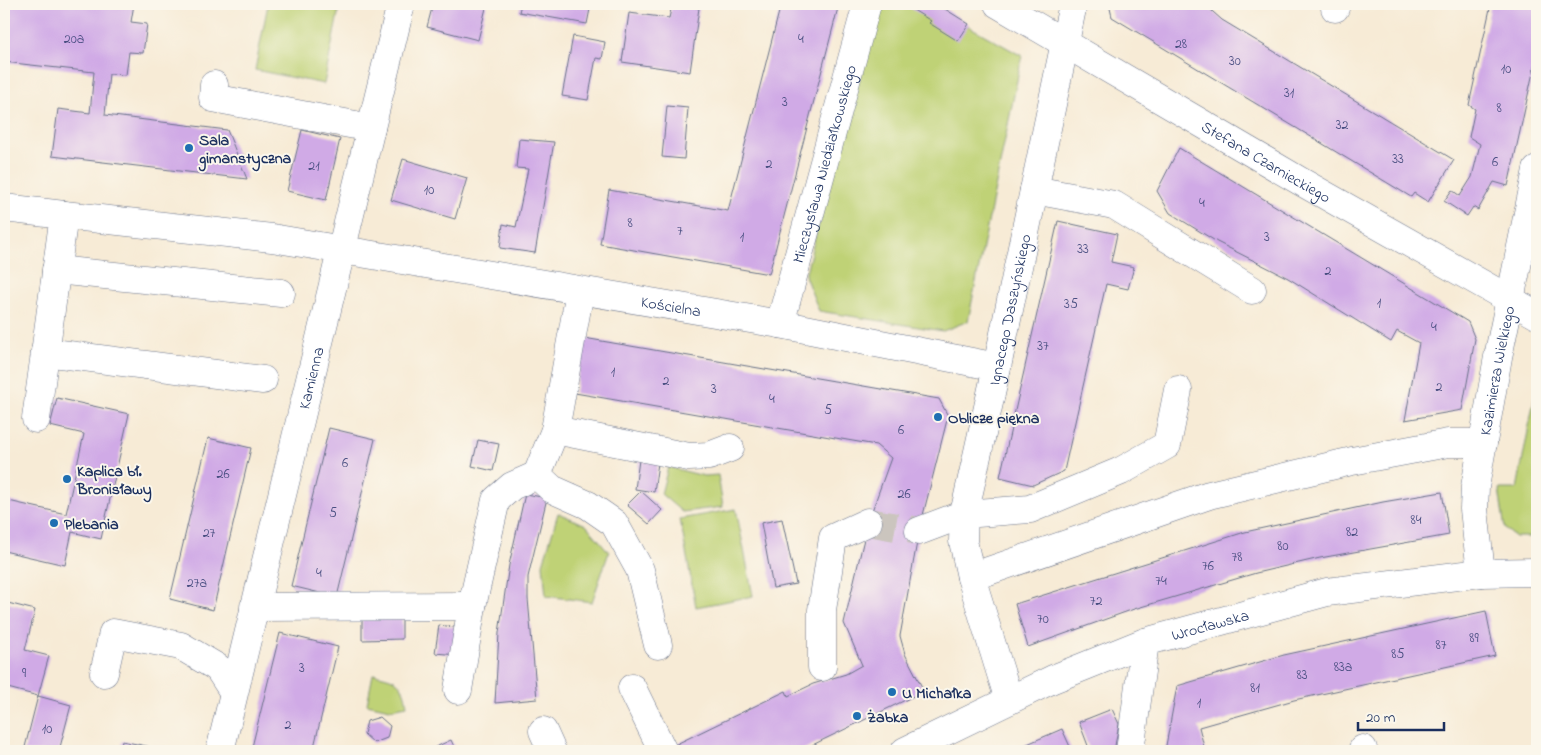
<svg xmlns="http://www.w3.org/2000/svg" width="1541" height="755" font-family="'Indie Flower',sans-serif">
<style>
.green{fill:#bfd276;stroke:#6d806a}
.building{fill:#d0aae6}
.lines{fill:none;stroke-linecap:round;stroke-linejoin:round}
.minor-tunnel{stroke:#cbc5be;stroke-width:28;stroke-dasharray:28 14;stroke-linecap:butt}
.minor-casing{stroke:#687188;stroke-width:29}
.major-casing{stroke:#687188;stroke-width:29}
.minor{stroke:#fff;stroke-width:28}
.major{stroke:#fff;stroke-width:28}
.poi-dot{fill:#1f6fb2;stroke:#fbf7ec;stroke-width:2}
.labels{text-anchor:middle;stroke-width:4;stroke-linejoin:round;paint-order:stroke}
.number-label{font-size:14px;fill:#484e80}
.poi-label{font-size:16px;font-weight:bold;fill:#1b2f5e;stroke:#fbf7ec;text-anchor:start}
.street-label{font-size:16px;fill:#1b2f5e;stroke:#fbf7ec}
</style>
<rect width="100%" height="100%" fill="#fbf7ec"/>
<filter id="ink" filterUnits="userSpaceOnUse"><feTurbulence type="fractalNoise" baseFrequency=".02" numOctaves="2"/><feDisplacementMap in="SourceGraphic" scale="10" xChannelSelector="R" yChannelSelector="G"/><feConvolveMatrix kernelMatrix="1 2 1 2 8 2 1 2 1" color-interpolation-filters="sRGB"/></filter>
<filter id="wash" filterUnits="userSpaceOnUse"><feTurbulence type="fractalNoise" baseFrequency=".0096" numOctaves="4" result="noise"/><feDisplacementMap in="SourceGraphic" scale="20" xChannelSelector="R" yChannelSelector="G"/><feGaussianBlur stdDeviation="1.12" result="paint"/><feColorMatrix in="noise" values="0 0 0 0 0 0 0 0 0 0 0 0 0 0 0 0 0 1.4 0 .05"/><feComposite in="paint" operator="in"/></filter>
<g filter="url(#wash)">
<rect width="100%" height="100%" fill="#f7ebd6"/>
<path class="green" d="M268,4H340L324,84L255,70Z
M876,4H929L1022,56L968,321L943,331L819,311L805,276Z
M1537,384V537H1516L1505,529L1499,489H1517Z
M668,467L704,476L718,475L723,507L682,512L661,494Z
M736,509L753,596L696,607L680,519Z
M558,513L586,525L609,552L592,602L546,596L543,564Z
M373,674C396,678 404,681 407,706L390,709L367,704Z"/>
<g id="blocks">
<path class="building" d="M4,4H134L131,22L147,24L143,53L129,52L126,75L109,74L105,115L227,130L247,179L52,156L58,109L90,113L94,72L4,62Z
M433,4H487L478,40L427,27Z
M521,4H591L587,24L519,12Z
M781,4H839L769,274L600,244L609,190L728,211Z
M908,4H937L969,24L958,41L929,23L931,21L907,6Z
M1109,4H1204L1222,20L1454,160L1428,202L1414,193L1411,197L1112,17Z
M1491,4H1537V54L1508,186L1494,182L1478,210L1473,207L1467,216L1444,201L1452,190L1460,196L1472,177L1480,144L1469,137L1475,109L1469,105Z
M672,5L699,8L690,72L622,62L629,13L669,18Z
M573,36L605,42L602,59L596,58L588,100L562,96Z
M667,106L688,108L684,159L662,157Z
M302,130L340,139L326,200L287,191Z
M519,139L554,142L535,253L500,248L503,224L516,227L528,169L516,168Z
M1179,148L1468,322L1475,339L1462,410L1405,420L1419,343L1397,331L1391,342L1288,278L1217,242L1170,213L1157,191Z
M403,159L467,178L455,219L391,200Z
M1058,221L1117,234L1111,262L1134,267L1128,289L1106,284L1064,471L1033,485L1000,477Z
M584,338L939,399L948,416L919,531L900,636L905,654L924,691L800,751H662L786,691L788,696L813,684L846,674L862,665L844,623L868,522L891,458L876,445L575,393Z
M57,398L129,414L101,539L72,532L65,565L4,551V500L66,514L84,434L50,426Z
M329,428L375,439L337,597L291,586Z
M208,438L251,448L213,610L170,599Z
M478,440L499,444L493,471L472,466Z
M639,460L658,463L654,492L635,489Z
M641,491L662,510L649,524L627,505Z
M1442,492L1449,535L1320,558L1256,573L1134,609L1028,647L1015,604L1245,532L1383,502Z
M525,494L547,498L528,577V599L537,699L495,703L499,633L509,565Z
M782,519L796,584L773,588L761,523Z
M4,602L35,610L25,650L49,656L38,696L4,687Z
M1486,611L1495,656L1294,700L1199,727L1205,751H1165L1177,686L1284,655Z
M402,613V639L362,640V614Z
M439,625L461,628L457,655L435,653Z
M280,633L338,647L313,751H251Z
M38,696L71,705L59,751H24Z
M1112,709L1119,724L1114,751H1090L1079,722Z
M380,717L390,726L387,738L374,743L364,734L367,721Z
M1062,729L1072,751H1011Z
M451,740L456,751H427Z
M122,741L166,750L165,751H120Z"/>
</g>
</g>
<g filter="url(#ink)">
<use href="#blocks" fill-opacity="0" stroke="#687188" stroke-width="1"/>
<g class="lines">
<path class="minor-tunnel" d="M868,522L919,531"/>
<defs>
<g id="minor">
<path d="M1335,8L1336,4"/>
<path d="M214,85L213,98L371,128"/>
<path d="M1034,190L1114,205L1252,290"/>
<path d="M4,208L64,215L36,419"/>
<path id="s1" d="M64,215L272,238L343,250L780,324L997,367"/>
<path d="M56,270L281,293"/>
<path d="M580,291L555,430L537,475L552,489L588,505L614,523L640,570L658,645"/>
<path id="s2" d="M780,324L867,4"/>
<path d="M45,352L263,380"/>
<path d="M555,430L689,457L709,456L730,448"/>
<path d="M919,531L964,514L1030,509L1121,471L1167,445L1178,390"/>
<path id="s3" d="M1481,573L1474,509L1475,487L1498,357L1537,170"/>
<path d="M971,577L1209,495L1352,461L1448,443H1483"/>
<path d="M254,607L472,606"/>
<path d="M822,667V610L833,538L868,522"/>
<path d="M104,673L113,633L181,646L218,668L233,691"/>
<path d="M632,688L663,751"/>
<path d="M458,690L472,606L496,500L512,486L537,475"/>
<path id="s4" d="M1009,700L971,577L963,541L964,514L997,367L1073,4"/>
<path d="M543,731L552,751"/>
<path id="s5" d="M220,751L401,4"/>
<path id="s6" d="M905,751L1053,679L1145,642L1327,592L1481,573L1537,572"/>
<path d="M1130,751L1145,642"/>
<path d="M1362,751L1363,749"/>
</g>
<g id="major">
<path id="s7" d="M998,4L1300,181L1537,315"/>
</g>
</defs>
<use href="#minor" class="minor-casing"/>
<use href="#major" class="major-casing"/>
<use href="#minor" class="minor"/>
<use href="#major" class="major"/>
</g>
</g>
<g class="poi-dot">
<circle cx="189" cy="148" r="5"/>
<circle cx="938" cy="417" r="5"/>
<circle cx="67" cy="479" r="5"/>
<circle cx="54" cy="523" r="5"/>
<circle cx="892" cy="692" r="5"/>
<circle cx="857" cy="716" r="5"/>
</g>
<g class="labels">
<g class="number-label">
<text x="74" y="43">20a</text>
<text x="801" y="43">4</text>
<text x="1181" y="48">28</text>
<text x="1235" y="65">30</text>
<text x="1506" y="73">10</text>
<text x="1289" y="97">31</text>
<text x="785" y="106">3</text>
<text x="1499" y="112">8</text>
<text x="1342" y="129">32</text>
<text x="1398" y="163">33</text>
<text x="1495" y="166">6</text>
<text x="769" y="168">2</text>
<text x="314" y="170">21</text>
<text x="429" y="194">10</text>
<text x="1202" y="207">4</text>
<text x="630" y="227">8</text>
<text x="680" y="235">7</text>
<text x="742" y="241">1</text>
<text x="1267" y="241">3</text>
<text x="1083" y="253">33</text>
<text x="1328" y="275">2</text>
<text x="1379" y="307">1</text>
<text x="1071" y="308">35</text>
<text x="1434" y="331">4</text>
<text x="1043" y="350">37</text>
<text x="613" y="376">1</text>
<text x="666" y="385">2</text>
<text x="1439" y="391">2</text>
<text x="714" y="393">3</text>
<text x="772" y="403">4</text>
<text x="828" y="414">5</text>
<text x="901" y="434">6</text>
<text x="345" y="467">6</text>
<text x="223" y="478">26</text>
<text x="904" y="498">26</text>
<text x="333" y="517">5</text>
<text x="1416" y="524">84</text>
<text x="1352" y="536">82</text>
<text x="209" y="537">27</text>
<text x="1283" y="550">80</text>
<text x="1237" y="561">78</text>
<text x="1208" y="570">76</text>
<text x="319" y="577">4</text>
<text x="1161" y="585">74</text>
<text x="197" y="587">27a</text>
<text x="1096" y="605">72</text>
<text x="1043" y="623">70</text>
<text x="1474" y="642">89</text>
<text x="1441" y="649">87</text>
<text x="1398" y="658">85</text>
<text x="1343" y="671">83a</text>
<text x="302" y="672">3</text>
<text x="24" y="677">9</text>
<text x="1302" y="679">83</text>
<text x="1255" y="692">81</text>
<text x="1199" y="707">1</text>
<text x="288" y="729">2</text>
<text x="47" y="733">10</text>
</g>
<g class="poi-label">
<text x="199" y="145">Sala<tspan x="199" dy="18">gimanstyczna</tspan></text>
<text x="948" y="423">Oblicze piękna</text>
<text x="77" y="476">Kaplica bł.<tspan x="77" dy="18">Bronisławy</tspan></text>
<text x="64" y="529">Plebania</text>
<text x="902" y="698">U Michałka</text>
<text x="867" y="722">Żabka</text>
</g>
<g class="street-label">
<text dy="6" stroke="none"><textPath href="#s7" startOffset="311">Stefana Czarnieckiego</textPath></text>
<text dy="6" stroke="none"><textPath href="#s2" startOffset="166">Mieczysława Niedziałkowskiego</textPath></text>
<text dy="6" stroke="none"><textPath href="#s1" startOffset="614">Kościelna</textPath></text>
<text dy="6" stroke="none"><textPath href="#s4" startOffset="402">Ignacego Daszyńskiego</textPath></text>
<text dy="6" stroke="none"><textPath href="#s3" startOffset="205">Kazimierza Wielkiego</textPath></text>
<text dy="6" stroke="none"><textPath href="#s5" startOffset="384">Kamienna</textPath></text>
<text dy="6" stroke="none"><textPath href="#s6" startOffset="331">Wrocławska</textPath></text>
</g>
</g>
<rect width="1541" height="755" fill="none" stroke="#fbf7ec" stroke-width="20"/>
<path d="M1358 722v8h86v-8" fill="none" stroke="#1b2f5e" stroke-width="2.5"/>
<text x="1366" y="722" font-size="15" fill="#1b2f5e" stroke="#fbf7ec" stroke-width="4" paint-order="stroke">20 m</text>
</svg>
